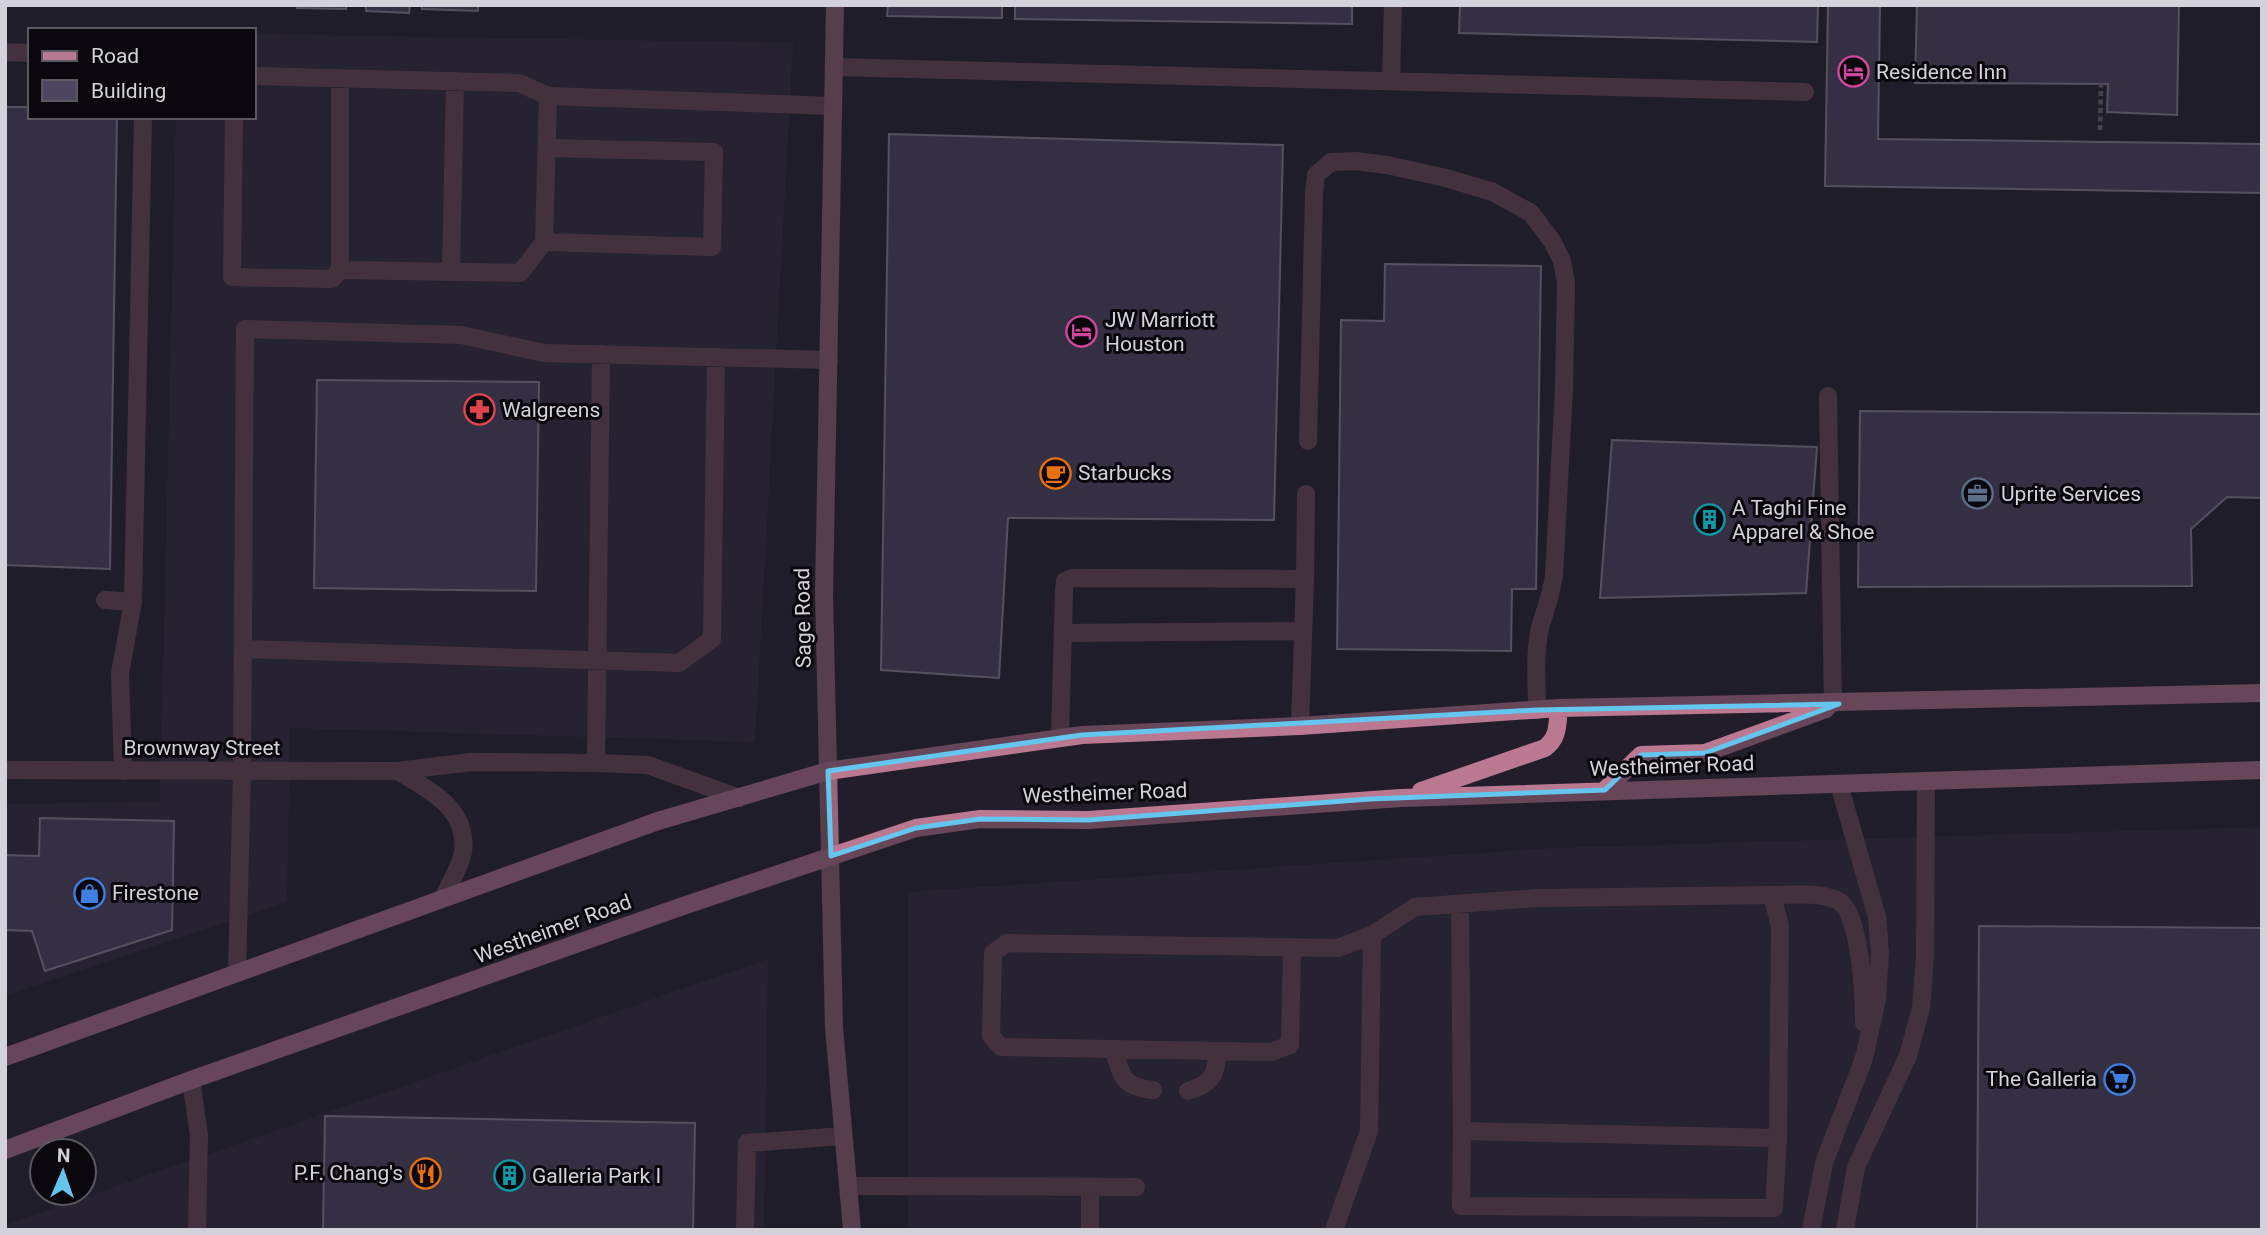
<svg xmlns="http://www.w3.org/2000/svg" width="2267" height="1235" font-family="Roboto,sans-serif">
<style>
.built{fill:#2e283a}
.building{fill:#4d465f;stroke:#938e9e;stroke-width:2}
.lines{fill:none;stroke-linecap:round;stroke-linejoin:round}
.path{stroke:#716e79;stroke-width:4.5;stroke-dasharray:5 3.5;stroke-linecap:butt}
.lane{stroke:#6d4d58;stroke-width:18}
.street{stroke:#6d4d58;stroke-width:18}
.secondary{stroke:#986677;stroke-width:18}
.primary{stroke:#ba7990;stroke-width:18}
.marked{fill:none;stroke:#64c5ee;stroke-width:5;stroke-linejoin:round}
.labels{text-anchor:middle;stroke-width:6;stroke-linejoin:round;paint-order:stroke}
.poi-label{font-size:21px;fill:#d3d1da;stroke:#0a080e;text-anchor:start}
.street-label{font-size:21px;fill:#d3d1da;stroke:#0a080e}
</style>
<rect width="100%" height="100%" fill="#211d2a"/>
<path class="built" d="M254,34L793,43L755,742L290,728L287,902L5,995V804L160,802L176,117H254Z
M2262,827V1230H908V892L1554,848Z
M768,959L764,1230H5V1225Z"/>
<path class="building" d="M297,5H346V9L297,8Z
M366,5H410L409,13L366,11Z
M422,5H478V11L422,9Z
M888,5H1002V18L887,16Z
M1015,5H1352V24L1015,19Z
M1460,5H1818L1817,42L1459,33Z
M1828,5H1880L1878,139L2262,144V193L1825,186Z
M1917,5H2179L2177,115L2107,112L2108,84L1915,83Z
M5,107H30V117H117L110,569L5,565Z
M889,134L1283,145L1274,520L1008,518L999,678L881,670Z
M1385,264L1541,266L1536,589H1512L1511,651L1337,649L1341,320L1384,321Z
M317,380L539,382L536,591L314,588Z
M1860,411L2262,414V498L2227,497L2191,529L2192,586L1858,587Z
M1612,440L1817,447L1806,593L1600,598Z
M40,818L174,821L172,930L45,971L32,931L5,930V855L39,856Z
M1979,926L2262,928V1230H1977Z
M325,1116L695,1123L693,1230H323Z"/>
<g class="lines">
<path class="path" d="M2100,130L2101,84"/>
<path class="lane" d="M5,52L30,53
M834,67L1805,92
M254,76L519,83L548,96L833,106
M1391,81L1393,5
M234,117L232,277L332,279L340,270L520,273L544,242L712,247L714,152L547,148
M544,242L548,96
M340,270V78
M451,272L455,81
M1828,396L1833,704
M1308,441L1314,194L1316,175L1331,162L1355,161L1387,165L1446,178L1493,192L1531,213L1552,241L1562,261L1566,283L1564,388L1554,575C1552,593 1545,610 1540,628C1534,655 1537,683 1537,710
M1305,579L1306,494
M105,600L133,602
M1063,633L1303,631
M243,649L679,663L712,639L716,357
M1060,738L1064,590L1065,581L1072,578L1305,579L1300,726
M596,763L601,354
M123,771L120,673L133,602L143,117
M1772,895C1793,895 1817,892 1837,900C1861,911 1864,998 1864,1023
M1460,904L1462,1131L1778,1138
M1292,948L1290,1045L1271,1052L1001,1047L991,1036L993,953L1007,943L1338,948L1372,935L1415,907L1537,898L1772,895L1780,926L1778,1138L1774,1208L1461,1206L1462,1131
M237,973L242,771L245,329L461,335L544,353L829,360
M1113,1049C1123,1077 1121,1086 1153,1090
M191,1080L199,1135L197,1230
M1188,1091C1211,1084 1216,1076 1218,1052
M848,1186L1136,1187
M745,1230L747,1143L843,1136
M1090,1230V1187
M1334,1230L1369,1131L1372,935
M1811,1230L1824,1163L1864,1058L1877,999L1880,952L1877,917L1839,784
M1845,1230L1856,1167L1908,1056L1921,1008L1925,958L1926,781"/>
<path class="street" d="M5,770L398,771L471,762L596,763L648,765L739,798
M398,771C430,791 468,808 463,852C461,865 449,885 443,898"/>
<path class="secondary" d="M835,5L824,594L834,1028L852,1230"/>
<path class="primary" d="M1605,790L1641,755L1705,753L1826,709
M1421,791L1545,748C1559,737 1557,725 1559,708
M5,1057L658,821L828,771L1082,735L1300,726L1559,708L2262,693
M5,1150L191,1080L683,906L916,828L980,819L1088,820L1401,798L2262,770"/>
</g>
<path d="M0 0H2267V1235H0ZM1839,704L1705,753L1641,755L1605,790L1370,799L1088,820L980,819L916,828L831,856L828,771L1082,735L1537,710Z" fill="#211d2a" fill-opacity=".55" fill-rule="evenodd"/>
<path class="marked" d="M1839,704L1705,753L1641,755L1605,790L1370,799L1088,820L980,819L916,828L831,856L828,771L1082,735L1537,710Z"/>
<defs>
<symbol id="hotel-ring" viewBox="-11 -11 22 22"><circle r="9.5" fill="#0a080e" stroke="#d1479c" stroke-width="1.5"/><path d="M-6-4.5h1.5V1H6V5H4.5V3h-9V5H-6ZM-4 0a1.8 1.8 0 1 1 3.6 0ZM.5 0V-2.5h3Q6-2.5 6 0Z" fill="#d1479c"/></symbol>
<symbol id="pharmacy-ring" viewBox="-11 -11 22 22"><circle r="9.5" fill="#0a080e" stroke="#e0444e" stroke-width="1.5"/><path d="M-2-6h4v4h4v4h-4v4h-4v-4h-4v-4h4Z" fill="#e0444e"/></symbol>
<symbol id="cafe-ring" viewBox="-11 -11 22 22"><circle r="9.5" fill="#0a080e" stroke="#e8710a" stroke-width="1.5"/><path d="M-5.5-4.5H6V0H3Q3 3.5 0 3.5H-2.5Q-5.5 3.5-5.5 0ZM3-3.2v2h1.7v-2ZM-6 4.5H4V6H-6Z" fill="#e8710a"/></symbol>
<symbol id="office-ring" viewBox="-11 -11 22 22"><circle r="9.5" fill="#0a080e" stroke="#5c6f8a" stroke-width="1.5"/><path d="M-6-3h4V-5.5h4V-3h4V5H-6ZM-1-4.5V-3h2v-1.5ZM-6 0V1H6V0Z" fill="#5c6f8a"/></symbol>
<symbol id="building-ring" viewBox="-11 -11 22 22"><circle r="9.5" fill="#0a080e" stroke="#0f9aa8" stroke-width="1.5"/><path d="M-4-6H4V6H1V3H-1V6H-4ZM-2.5-4.3h1.7v1.8h-1.7ZM.8-4.3h1.7v1.8H.8ZM-2.5-1h1.7V.8h-1.7ZM.8-1h1.7V.8H.8Z" fill="#0f9aa8"/></symbol>
<symbol id="shop-ring" viewBox="-11 -11 22 22"><circle r="9.5" fill="#0a080e" stroke="#3f7fe0" stroke-width="1.5"/><path d="M-5-2.5h2.3a2.7 3.5 0 0 1 5.4 0H5L5.5 6h-11ZM-1.5-2.5h3a1.5 2.3 0 0 0-3 0Z" fill="#3f7fe0"/></symbol>
<symbol id="supermarket-ring" viewBox="-11 -11 22 22"><circle r="9.5" fill="#0a080e" stroke="#3f7fe0" stroke-width="1.5"/><path d="M-6-5.5h2.5l.6 2H6L4.5 2H-2.5L-4.4-4H-6ZM-1.5 3.2a1.3 1.3 0 1 0 .1 0ZM3 3.2a1.3 1.3 0 1 0 .1 0Z" fill="#3f7fe0"/></symbol>
<symbol id="restaurant-ring" viewBox="-11 -11 22 22"><circle r="9.5" fill="#0a080e" stroke="#e8710a" stroke-width="1.5"/><path d="M-5-6h1v4h1v-4h1v4h1v-4h1v5L-1.5 .5V6h-2V.5L-5-1ZM5-6V6H3V1.5H1.5Q1.5-4 5-6Z" fill="#e8710a"/></symbol>
</defs>
<g fill-rule="evenodd">
<use href="#hotel-ring" x="1836" y="54" width="35" height="35"/>
<use href="#hotel-ring" x="1064" y="314" width="35" height="35"/>
<use href="#pharmacy-ring" x="462" y="392" width="35" height="35"/>
<use href="#cafe-ring" x="1038" y="456" width="35" height="35"/>
<use href="#office-ring" x="1960" y="476" width="35" height="35"/>
<use href="#building-ring" x="1692" y="502" width="35" height="35"/>
<use href="#shop-ring" x="72" y="876" width="35" height="35"/>
<use href="#supermarket-ring" x="2102" y="1062" width="35" height="35"/>
<use href="#restaurant-ring" x="408" y="1156" width="35" height="35"/>
<use href="#building-ring" x="492" y="1158" width="35" height="35"/>
</g>
<g class="labels">
<g class="poi-label">
<text x="1876" y="79">Residence Inn</text>
<text x="1105" y="327">JW Marriott<tspan x="1105" dy="24">Houston</tspan></text>
<text x="502" y="417">Walgreens</text>
<text x="1078" y="480">Starbucks</text>
<text x="2001" y="501">Uprite Services</text>
<text x="1732" y="515">A Taghi Fine<tspan x="1732" dy="24">Apparel &amp; Shoe</tspan></text>
<text x="112" y="900">Firestone</text>
<text x="2097" y="1086" text-anchor="end">The Galleria</text>
<text x="403" y="1180" text-anchor="end">P.F. Chang's</text>
<text x="532" y="1183">Galleria Park I</text>
</g>
<g class="street-label">
<text transform="translate(803 618) rotate(-91)" y="7">Sage Road</text>
<text x="202" y="755">Brownway Street</text>
<text transform="translate(1672 766) rotate(-2)" y="7">Westheimer Road</text>
<text transform="translate(1105 793) rotate(-2)" y="7">Westheimer Road</text>
<text transform="translate(553 929) rotate(-20)" y="7">Westheimer Road</text>
</g>
</g>
<rect width="2267" height="1235" fill="none" stroke="#d3d1da" stroke-width="14"/>
<rect x="28" y="28" width="228" height="91" fill="#0a080e" stroke="#5a5860" stroke-width="2"/>
<rect x="42" y="51" width="35" height="10" fill="#ba7990" stroke="#5a5860" stroke-width="2"/>
<text x="91" y="63" font-size="21" fill="#d3d1da">Road</text>
<rect x="42" y="80" width="35" height="21" fill="#4d465f" stroke="#5a5860" stroke-width="2"/>
<text x="91" y="98" font-size="21" fill="#d3d1da">Building</text>
<g transform="translate(63 1172) rotate(2)"><circle r="33" fill="#0a080e" stroke="#5a5860" stroke-width="2"/>
<path d="M0-5L12 26L0 18L-12 26Z" fill="#64c5ee"/>
<text y="-10" font-size="19" font-weight="bold" text-anchor="middle" fill="#d3d1da">N</text>
</g>
</svg>
